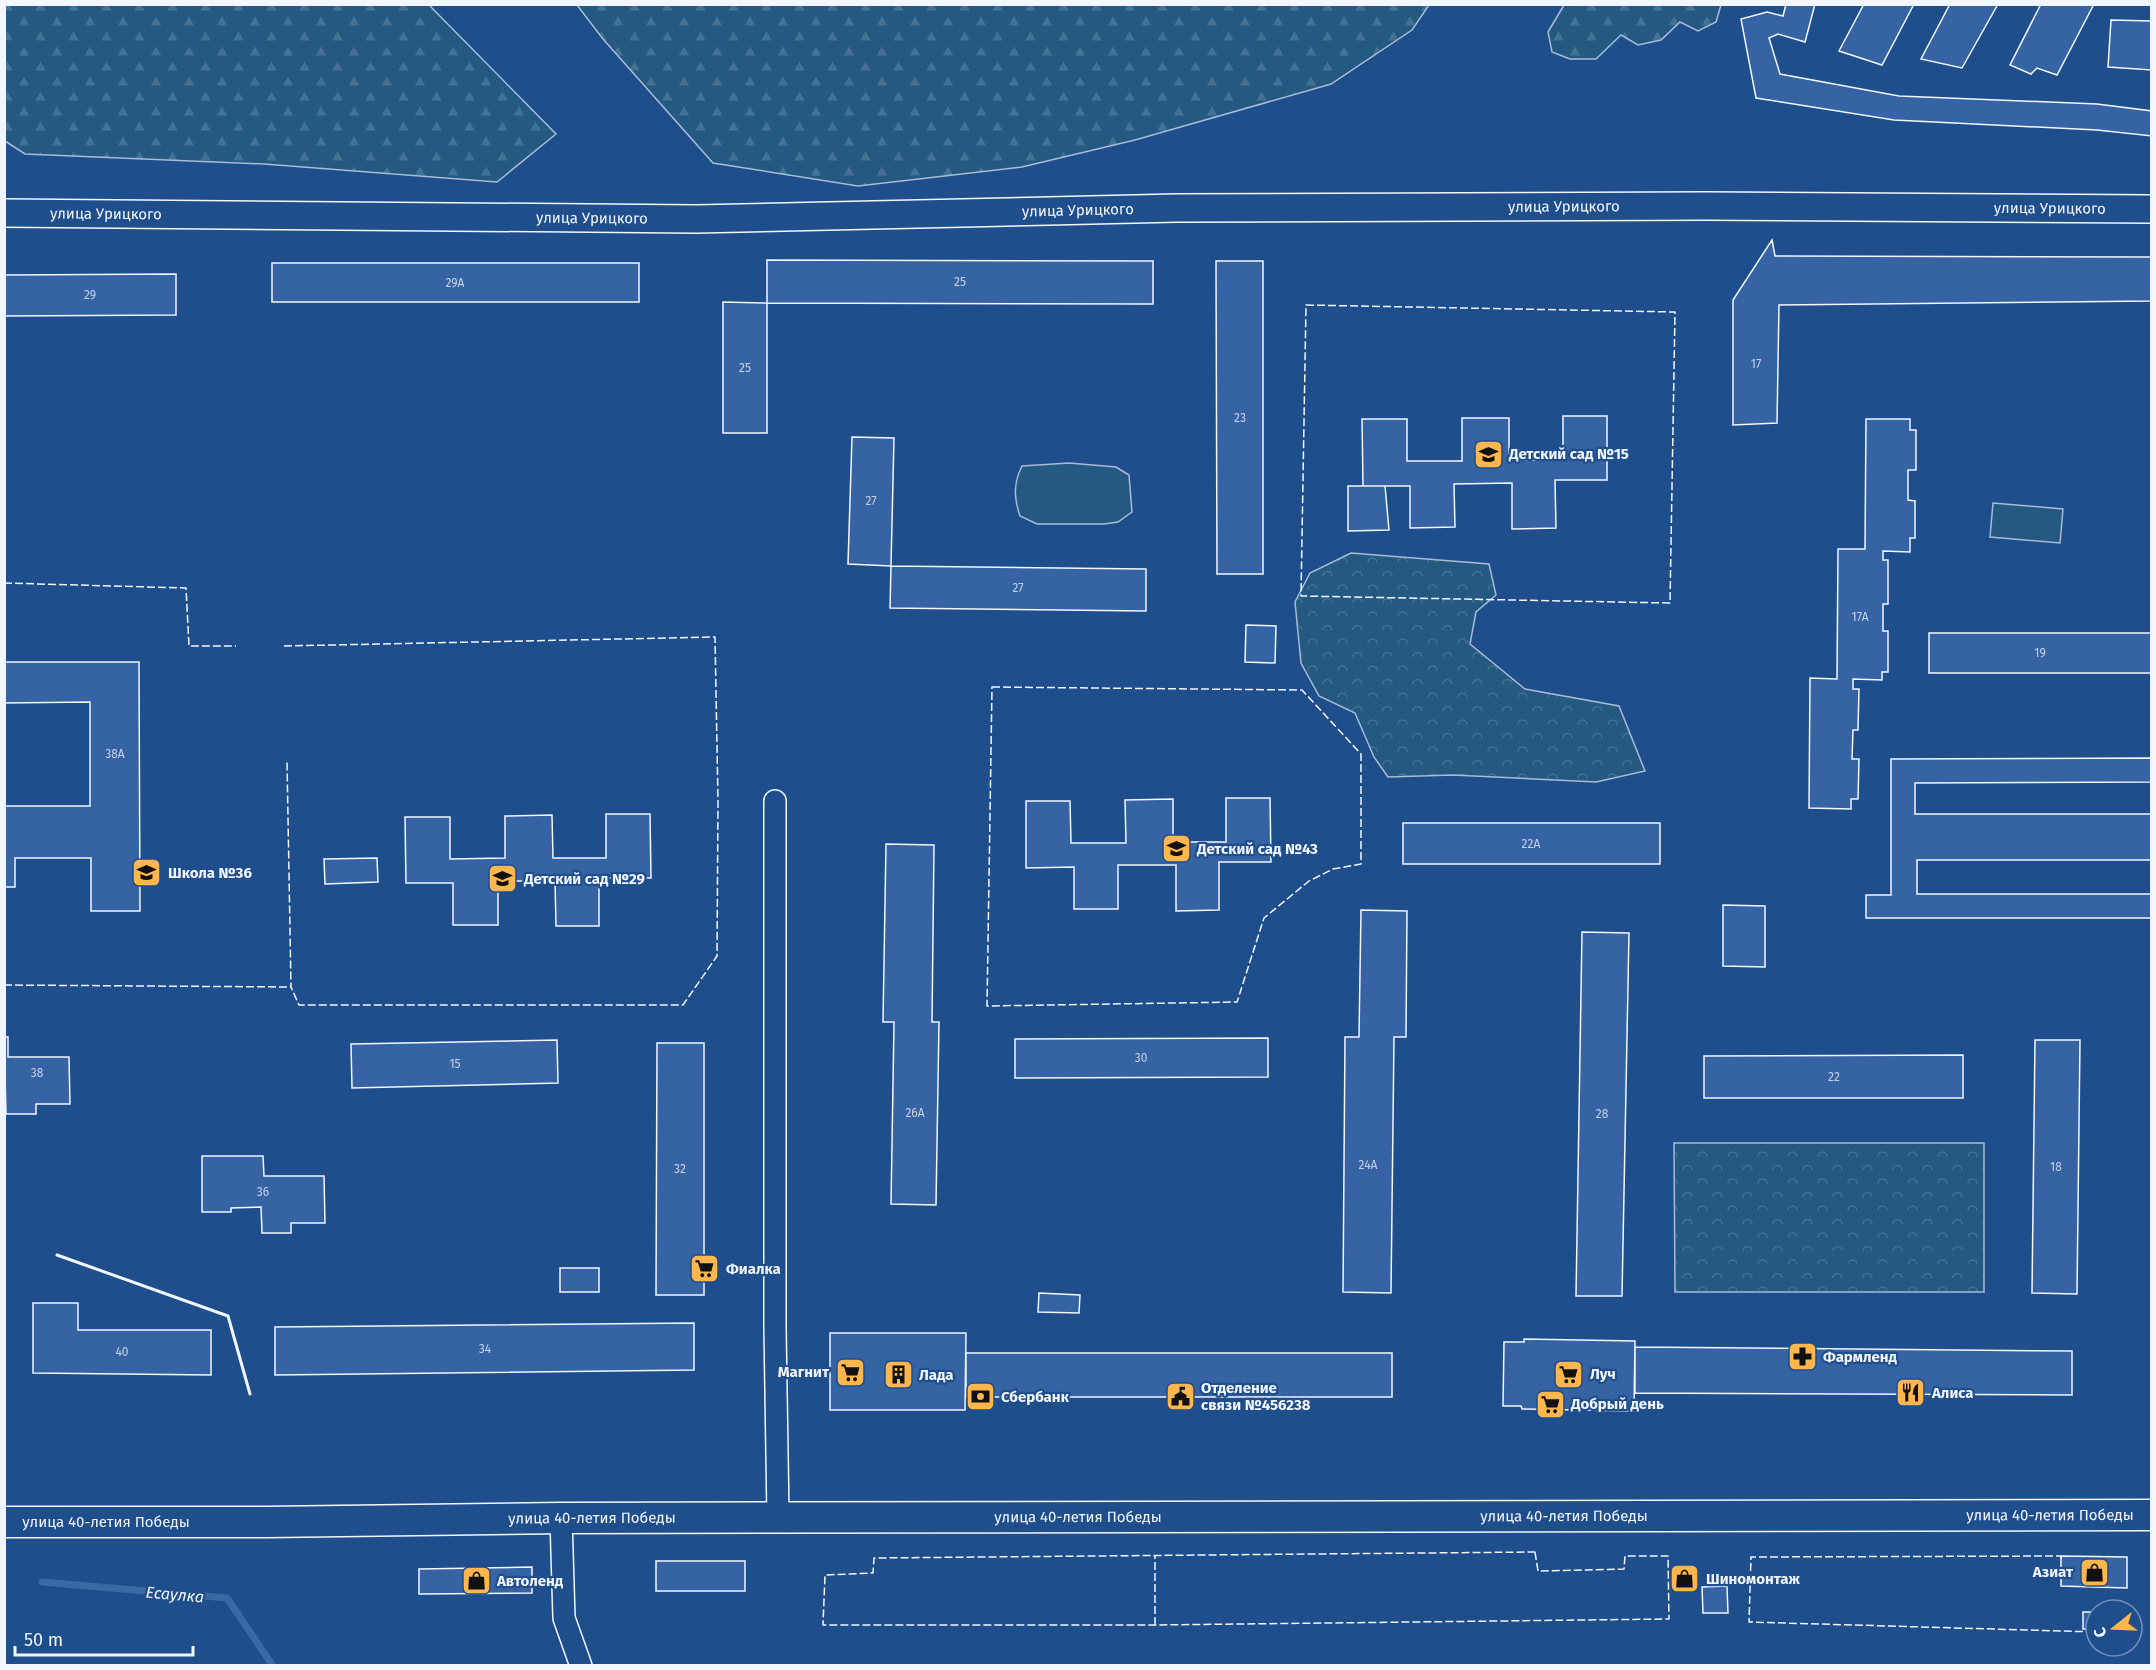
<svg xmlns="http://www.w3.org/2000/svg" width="2156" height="1670" font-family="'Fira Sans',sans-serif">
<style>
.forest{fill:url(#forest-firs);stroke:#a8bbd7;stroke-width:1.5}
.park{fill:url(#park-crowns);stroke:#a8bbd7;stroke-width:1.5}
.garden{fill:#245a82;stroke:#a8bbd7;stroke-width:1.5}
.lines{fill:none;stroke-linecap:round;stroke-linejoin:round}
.stream{stroke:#3b69a3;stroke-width:7}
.building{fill:#3563a3;stroke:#f2f6ff;stroke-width:1.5}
.minor-casing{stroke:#f2f6ff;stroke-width:24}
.tertiary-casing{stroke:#f2f6ff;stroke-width:30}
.secondary-casing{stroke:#f2f6ff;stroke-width:33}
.minor{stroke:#1f4e8c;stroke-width:21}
.tertiary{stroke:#1f4e8c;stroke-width:27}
.secondary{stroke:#1f4e8c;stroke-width:30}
.fence{stroke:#f2f6ff;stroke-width:1.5;stroke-dasharray:8 3;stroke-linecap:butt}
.wall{stroke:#f2f6ff;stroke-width:3}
.labels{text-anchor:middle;stroke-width:4.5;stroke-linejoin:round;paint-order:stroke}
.number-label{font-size:12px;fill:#c3d1e8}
.street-label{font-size:15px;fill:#f2f6ff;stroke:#1f4e8c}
.poi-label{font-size:15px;font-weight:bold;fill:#f2f6ff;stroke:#1f4e8c;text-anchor:start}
.water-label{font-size:16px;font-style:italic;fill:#f2f6ff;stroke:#1f4e8c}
</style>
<defs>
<pattern id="forest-firs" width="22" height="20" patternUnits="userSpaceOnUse" patternTransform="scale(1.5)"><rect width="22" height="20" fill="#245a82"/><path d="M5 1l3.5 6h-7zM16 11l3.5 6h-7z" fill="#447295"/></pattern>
<pattern id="park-crowns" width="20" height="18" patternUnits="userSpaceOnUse" patternTransform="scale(1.5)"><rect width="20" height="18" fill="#245a82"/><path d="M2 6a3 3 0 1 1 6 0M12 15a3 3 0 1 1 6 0" fill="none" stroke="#447295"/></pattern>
</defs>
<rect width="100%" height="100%" fill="#1f4e8c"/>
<path class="forest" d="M4,5H429L556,134L497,182L264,164L25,154L5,141Z
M577,5H1429L1412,30L1331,84L1135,140L1022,167L858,186L713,163L603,39Z
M1564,5V4L1721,5L1716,22L1698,31L1680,22L1661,40L1638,45L1621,35L1596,59H1570L1552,52L1548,32Z"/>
<path class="park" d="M1351,553L1489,564L1496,595L1476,612L1470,644L1525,689L1619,706L1645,771L1596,782L1453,775L1388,777L1374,757L1355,713L1319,696L1301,663L1295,602L1310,573Z
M1674,1143H1984V1292H1675Z"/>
<path class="garden" d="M1069,463L1116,467L1129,475L1132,512L1118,522L1104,524H1037L1020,516C1014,498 1013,484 1022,466Z
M1993,503L2063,509L2060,543L1990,537Z"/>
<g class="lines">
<path class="stream" d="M42,1582L227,1598L273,1666"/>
</g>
<path class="building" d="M1786,4H1815L1805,42L1778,34L1769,38L1780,74L1899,96L2097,104L2152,111V136L2097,130L1894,120L1756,98L1741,19L1767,12L1783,16Z
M1864,4H1914L1882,65L1839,51Z
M1950,4H1998L1962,68L1921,59Z
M2041,4H2094L2057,75L2037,68L2031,74L2010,65Z
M2111,20L2152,21V70L2108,67Z
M1772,240L1775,256L2152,257V301L1779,305L1777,423L1733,425V300Z
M767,260L1153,261V304L767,303Z
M1216,261H1263V574H1217Z
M272,263H639V302H272Z
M176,274V315L4,316V275Z
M723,302L767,303V433H723Z
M1563,416H1607V480H1555L1556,528L1512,529V483L1454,484L1455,527L1410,528V486H1363L1362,419H1407V461H1462V418H1509V460H1563Z
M1866,419H1910V430H1916V470H1908V500L1915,501V538H1910V552L1883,551V560H1888V604H1883V631H1888V672H1882V680L1853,679V689H1859L1858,730H1853L1852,759H1859L1858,799H1851V809L1809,808L1810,678L1837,679L1838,549H1865Z
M852,437L894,438L891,566L848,564Z
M1348,486H1385L1389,530L1348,531Z
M891,566L1146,569V611L890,608Z
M1246,625L1276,626L1275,663L1245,662Z
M1929,633H2152V673H1929Z
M4,662H139L140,911H91V858H15V887H4V806H90V702L4,703Z
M2152,758V782L1915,783V814H2152V860H1917V894H2152V918H1866V895H1891V759Z
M1226,798H1270L1271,862H1219V910L1176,911V865H1118V909H1074V867L1026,868V801H1070L1071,843H1126L1125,800L1173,799V842H1226Z
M606,814H650L651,878H599V926H556L555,881H498V925H453V883H406L405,817H450V859L505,858V816L552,815L553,858H606Z
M1403,823H1660V864H1403Z
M886,844L934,845L932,1022H939L936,1205L891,1204L894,1022H883Z
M377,858L378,882L325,884L324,859Z
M1723,905L1765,906V967L1723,966Z
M1361,910L1407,911L1406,1037H1394L1391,1293L1343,1292L1345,1037H1359Z
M1582,932L1629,933L1622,1296H1576Z
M4,1037H8V1057H69L70,1104H36V1114H6Z
M1268,1038V1077L1015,1078V1039Z
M557,1040L558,1083L352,1088L351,1044Z
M2035,1040H2080L2077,1294L2032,1293Z
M657,1043H704V1295H656Z
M1963,1055V1098H1704V1056Z
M202,1156H263L264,1176H324L325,1223H291V1233H262L261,1207L231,1208V1212H202Z
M560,1268H599V1292H560Z
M1039,1293L1080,1295L1079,1313L1038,1312Z
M33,1303H78V1330H211V1375L33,1373Z
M694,1323V1370L275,1375V1327Z
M830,1333H966L965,1410H830Z
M1524,1339L1635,1341L1634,1411L1522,1409L1521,1406H1503L1504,1342H1524Z
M1635,1347L2072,1351V1395L1635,1393Z
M966,1353H1392V1397H966Z
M2061,1556L2127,1557V1588L2061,1586Z
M656,1561H745V1591H656Z
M1678,1566L1694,1567L1692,1591L1676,1590Z
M532,1567V1593L419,1594V1569Z
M1727,1586L1728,1613H1703L1702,1587Z
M2083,1612H2096V1629H2083Z"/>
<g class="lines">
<defs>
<path id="minor" d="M775,801V1328L778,1517
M561,1518L564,1618L581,1666"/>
<g id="tertiary">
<path id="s1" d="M4,213L696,219L1177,208L1706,206L2152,209"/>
</g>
<g id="secondary">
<path id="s2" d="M4,1522H267L561,1518L2152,1515"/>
</g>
</defs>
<use href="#minor" class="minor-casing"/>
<use href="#tertiary" class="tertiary-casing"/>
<use href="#secondary" class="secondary-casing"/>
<use href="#minor" class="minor"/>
<use href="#tertiary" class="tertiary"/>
<use href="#secondary" class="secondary"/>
<path class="fence" d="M1306,305L1675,312L1670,603L1301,596Z
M4,583L186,588L189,646H236
M284,646L715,637L718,801L717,956L683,1005H299L291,987L287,761
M992,687L1302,690L1361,754V864L1333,869L1309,881L1264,918L1237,1002L987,1006Z
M4,985L291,987
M1535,1552L1538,1571L1624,1569L1625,1556H1668L1669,1619L1155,1625H823L825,1575L873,1573L874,1558Z
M2061,1559V1556L1751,1557L1749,1622L2096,1632
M1155,1625V1555
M2132,1632L2135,1633"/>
<path class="wall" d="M57,1255L228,1316L250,1394"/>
</g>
<defs>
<symbol id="school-square" viewBox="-11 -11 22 22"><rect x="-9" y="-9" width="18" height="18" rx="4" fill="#ffb74d" stroke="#1f4e8c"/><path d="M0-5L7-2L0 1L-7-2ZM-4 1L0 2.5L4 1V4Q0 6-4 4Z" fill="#111"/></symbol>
<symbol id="supermarket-square" viewBox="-11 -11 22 22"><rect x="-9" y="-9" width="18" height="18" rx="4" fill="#ffb74d" stroke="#1f4e8c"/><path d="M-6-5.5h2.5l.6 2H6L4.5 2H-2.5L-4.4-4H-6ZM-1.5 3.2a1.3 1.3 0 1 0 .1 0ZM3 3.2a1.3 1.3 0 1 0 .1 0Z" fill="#111"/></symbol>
<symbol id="pharmacy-square" viewBox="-11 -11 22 22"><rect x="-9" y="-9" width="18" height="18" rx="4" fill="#ffb74d" stroke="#1f4e8c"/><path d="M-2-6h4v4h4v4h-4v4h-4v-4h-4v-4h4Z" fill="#111"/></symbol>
<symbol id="building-square" viewBox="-11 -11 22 22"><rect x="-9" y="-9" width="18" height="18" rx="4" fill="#ffb74d" stroke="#1f4e8c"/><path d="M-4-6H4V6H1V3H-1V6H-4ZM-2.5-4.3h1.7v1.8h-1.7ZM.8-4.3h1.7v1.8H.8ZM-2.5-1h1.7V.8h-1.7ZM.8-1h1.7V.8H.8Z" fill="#111"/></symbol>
<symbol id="restaurant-square" viewBox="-11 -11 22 22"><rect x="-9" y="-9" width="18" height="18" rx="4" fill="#ffb74d" stroke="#1f4e8c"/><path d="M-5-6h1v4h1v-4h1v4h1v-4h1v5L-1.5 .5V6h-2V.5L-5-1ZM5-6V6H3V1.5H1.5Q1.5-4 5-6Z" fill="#111"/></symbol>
<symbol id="bank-square" viewBox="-11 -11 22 22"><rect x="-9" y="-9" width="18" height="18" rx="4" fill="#ffb74d" stroke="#1f4e8c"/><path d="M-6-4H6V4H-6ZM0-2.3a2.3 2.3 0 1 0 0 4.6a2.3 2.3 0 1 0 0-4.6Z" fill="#111"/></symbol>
<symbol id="civic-square" viewBox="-11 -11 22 22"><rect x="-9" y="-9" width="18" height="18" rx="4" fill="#ffb74d" stroke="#1f4e8c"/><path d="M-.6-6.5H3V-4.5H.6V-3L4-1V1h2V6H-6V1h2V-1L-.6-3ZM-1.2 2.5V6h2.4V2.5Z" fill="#111"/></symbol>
<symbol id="shop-square" viewBox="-11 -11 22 22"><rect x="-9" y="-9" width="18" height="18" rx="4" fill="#ffb74d" stroke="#1f4e8c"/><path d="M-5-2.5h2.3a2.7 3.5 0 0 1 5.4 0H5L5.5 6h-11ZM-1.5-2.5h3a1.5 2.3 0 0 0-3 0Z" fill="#111"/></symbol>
</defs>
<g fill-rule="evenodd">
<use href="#school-square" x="1472" y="438" width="33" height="33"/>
<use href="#school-square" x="1160" y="832" width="33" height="33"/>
<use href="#school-square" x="130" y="856" width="33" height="33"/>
<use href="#school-square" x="486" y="862" width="33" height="33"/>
<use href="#supermarket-square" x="688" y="1252" width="33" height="33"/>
<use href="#pharmacy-square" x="1786" y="1340" width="33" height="33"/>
<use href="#supermarket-square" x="834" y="1356" width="33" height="33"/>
<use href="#supermarket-square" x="1552" y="1358" width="33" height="33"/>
<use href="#building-square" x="882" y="1358" width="33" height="33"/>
<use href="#restaurant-square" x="1894" y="1376" width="33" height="33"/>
<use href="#bank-square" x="964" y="1380" width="33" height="33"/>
<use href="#civic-square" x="1164" y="1380" width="33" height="33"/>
<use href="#supermarket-square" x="1534" y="1388" width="33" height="33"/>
<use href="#shop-square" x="2078" y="1556" width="33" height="33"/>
<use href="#shop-square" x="1668" y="1562" width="33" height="33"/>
<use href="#shop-square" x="460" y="1564" width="33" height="33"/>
</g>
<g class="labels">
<g class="number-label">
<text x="960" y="286">25</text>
<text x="455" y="287">29А</text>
<text x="90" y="299">29</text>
<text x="1756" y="368">17</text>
<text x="745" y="372">25</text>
<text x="1240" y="422">23</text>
<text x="871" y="505">27</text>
<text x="1018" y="592">27</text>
<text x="1860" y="621">17А</text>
<text x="2040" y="657">19</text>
<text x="115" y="758">38А</text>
<text x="1531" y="848">22А</text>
<text x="1141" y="1062">30</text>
<text x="455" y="1068">15</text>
<text x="37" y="1077">38</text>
<text x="1834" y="1081">22</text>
<text x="915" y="1117">26А</text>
<text x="1602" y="1118">28</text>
<text x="1368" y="1169">24А</text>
<text x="2056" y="1171">18</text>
<text x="680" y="1173">32</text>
<text x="263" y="1196">36</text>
<text x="485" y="1353">34</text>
<text x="122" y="1356">40</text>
</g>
<g class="street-label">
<text dy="5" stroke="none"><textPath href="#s1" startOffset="1560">улица Урицкого</textPath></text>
<text dy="5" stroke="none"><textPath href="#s1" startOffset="2046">улица Урицкого</textPath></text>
<text dy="5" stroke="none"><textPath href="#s1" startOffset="1074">улица Урицкого</textPath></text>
<text dy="5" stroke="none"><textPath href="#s1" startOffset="102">улица Урицкого</textPath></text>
<text dy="5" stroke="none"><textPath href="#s1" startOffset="588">улица Урицкого</textPath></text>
<text dy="5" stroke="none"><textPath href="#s2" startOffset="2046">улица 40-летия Победы</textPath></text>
<text dy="5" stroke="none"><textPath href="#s2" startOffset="1560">улица 40-летия Победы</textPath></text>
<text dy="5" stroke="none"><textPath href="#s2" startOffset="1074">улица 40-летия Победы</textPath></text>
<text dy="5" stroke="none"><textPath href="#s2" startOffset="588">улица 40-летия Победы</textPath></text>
<text dy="5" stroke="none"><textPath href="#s2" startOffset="102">улица 40-летия Победы</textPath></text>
</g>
<g class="poi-label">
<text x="1509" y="459">Детский сад №15</text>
<text x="1197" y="854">Детский сад №43</text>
<text x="168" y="878">Школа №36</text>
<text x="524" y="884">Детский сад №29</text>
<text x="726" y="1274">Фиалка</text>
<text x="1823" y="1362">Фармленд</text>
<text x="829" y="1377" text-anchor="end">Магнит</text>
<text x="1590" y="1379">Луч</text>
<text x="919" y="1380">Лада</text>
<text x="1201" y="1393">Отделение<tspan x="1201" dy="17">связи №456238</tspan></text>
<text x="1932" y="1398">Алиса</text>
<text x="1001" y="1402">Сбербанк</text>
<text x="1571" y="1409">Добрый день</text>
<text x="2073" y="1577" text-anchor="end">Азиат</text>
<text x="1706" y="1584">Шиномонтаж</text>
<text x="497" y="1586">Автоленд</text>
</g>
<g class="water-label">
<text transform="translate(175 1594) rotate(5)" y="6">Есаулка</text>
</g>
</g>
<rect width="2156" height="1670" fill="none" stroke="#f2f6ff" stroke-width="12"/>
<g transform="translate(2114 1628) rotate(252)"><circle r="28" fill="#1f4e8c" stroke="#7391ba" stroke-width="1.5"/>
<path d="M0-4.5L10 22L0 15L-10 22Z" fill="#ffb74d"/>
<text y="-9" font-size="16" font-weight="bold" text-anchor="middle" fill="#f2f6ff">С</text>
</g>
<path d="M15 1646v9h178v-9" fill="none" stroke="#f2f6ff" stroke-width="3"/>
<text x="24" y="1646" font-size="18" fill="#f2f6ff" stroke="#1f4e8c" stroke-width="4.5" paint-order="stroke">50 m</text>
</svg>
